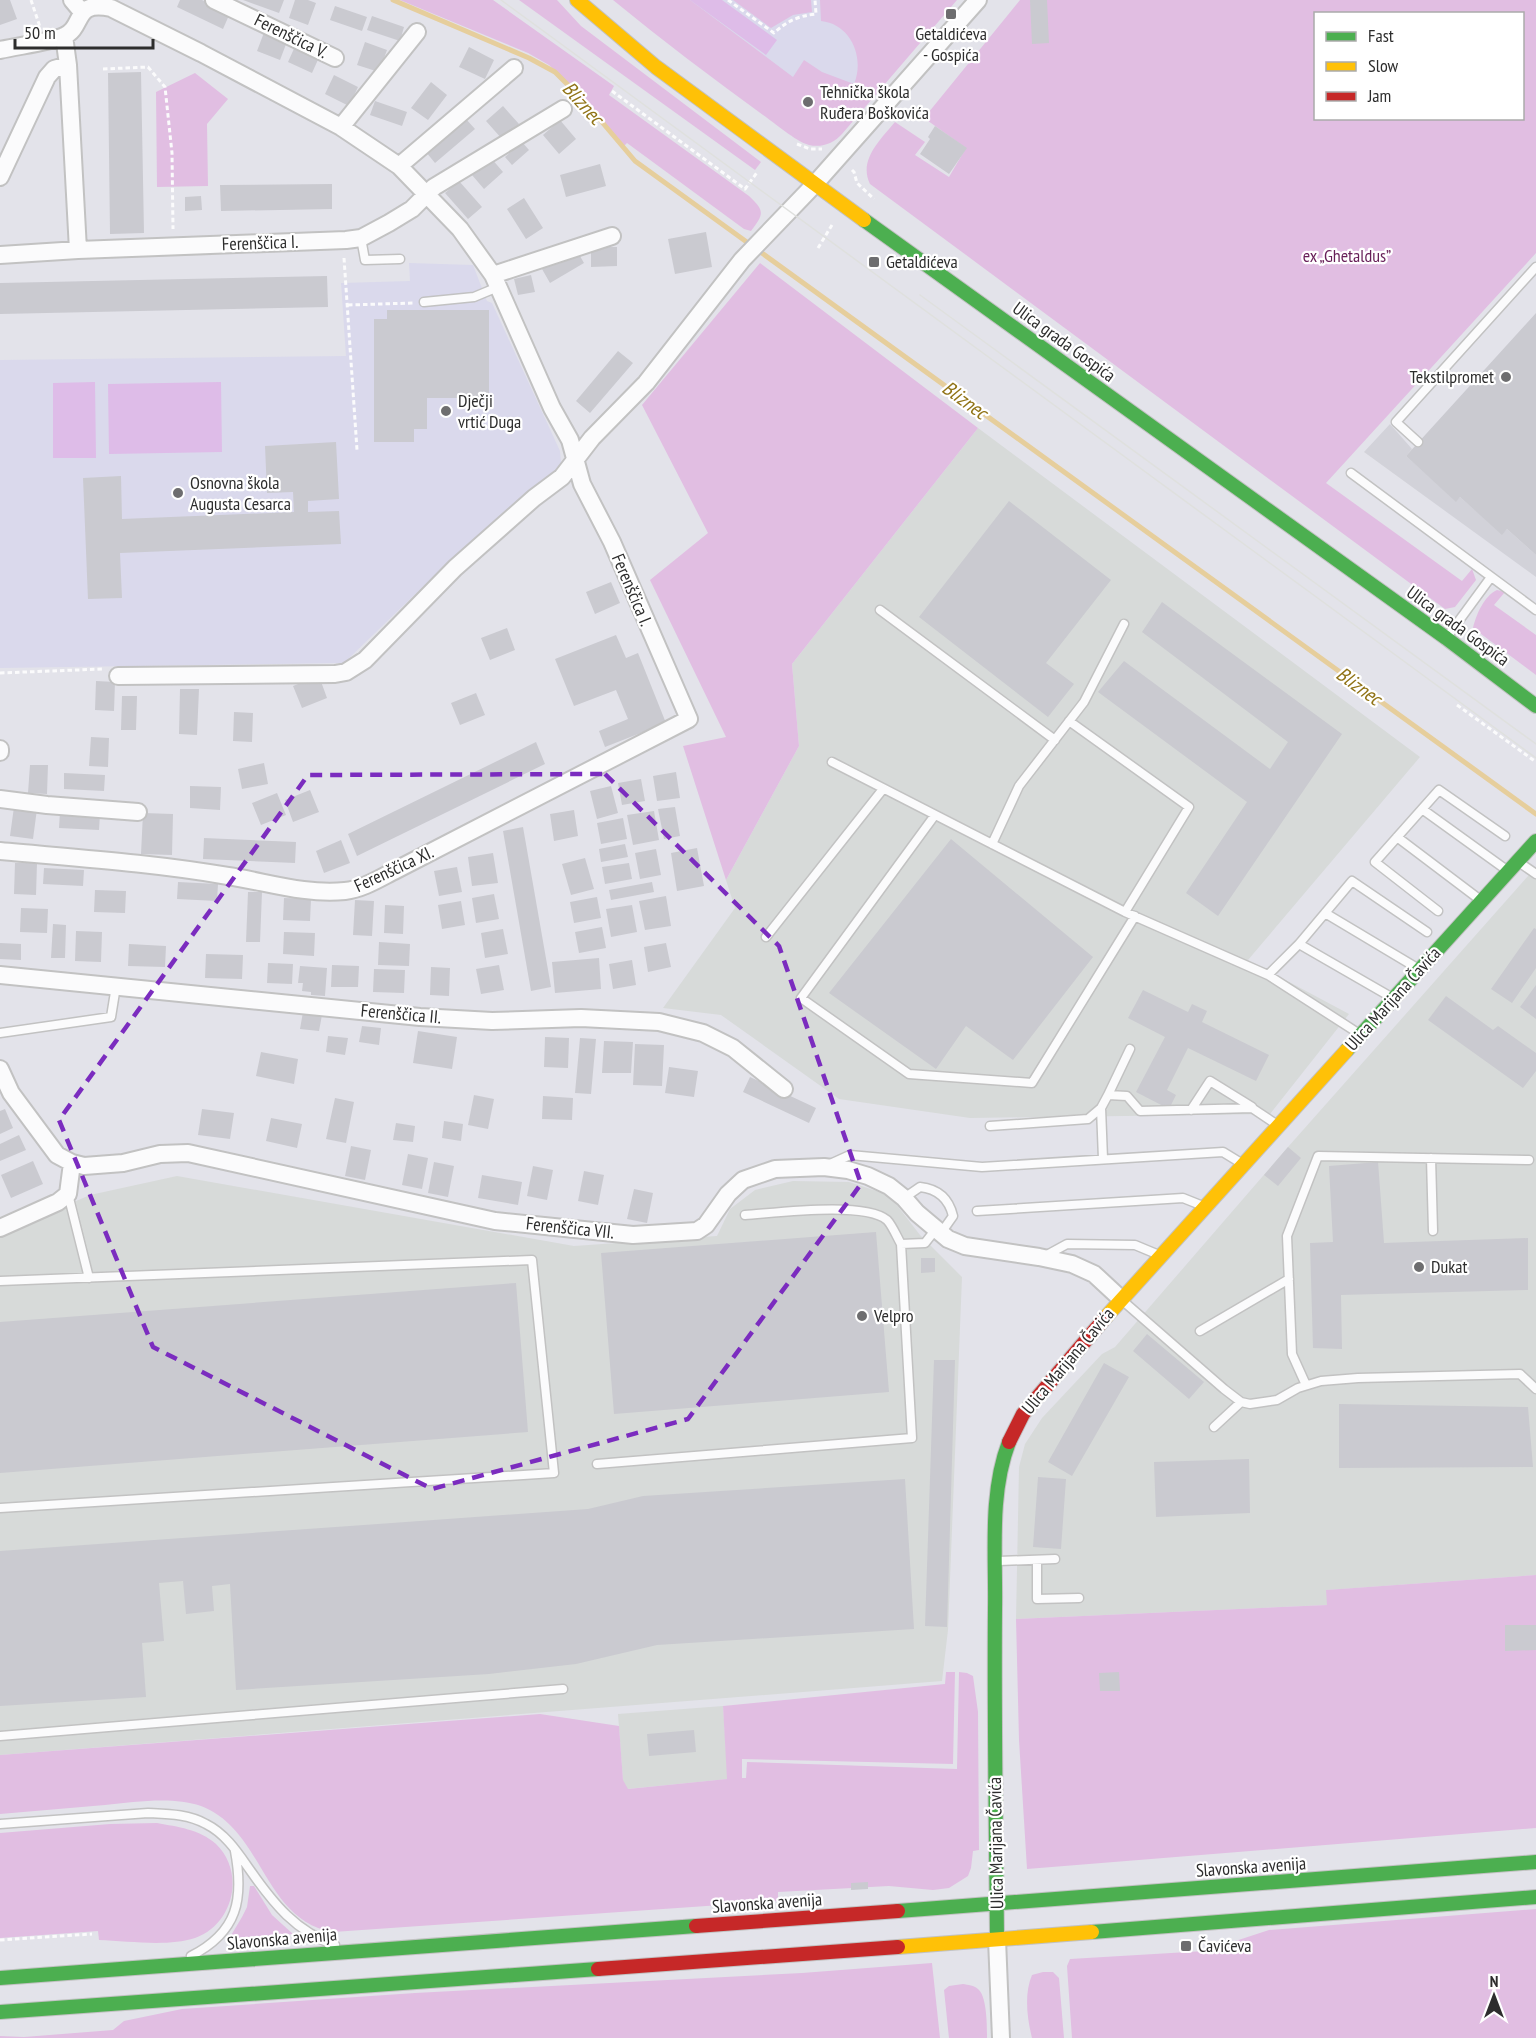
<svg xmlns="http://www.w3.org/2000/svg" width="1536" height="2038" font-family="'PT Sans Narrow',sans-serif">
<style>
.industrial{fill:#d7dad9}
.education{fill:#dad9ec}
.green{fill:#e1bee2;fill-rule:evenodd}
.pitch{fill:#debce8}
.plaza{fill:#d2d2d9}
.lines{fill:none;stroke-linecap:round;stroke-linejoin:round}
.stream{stroke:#e6ce9c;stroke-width:5}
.building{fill:#cacad0}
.lane-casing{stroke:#c2c2c2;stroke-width:11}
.street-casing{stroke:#c2c2c2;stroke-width:20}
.fast-casing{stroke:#c2c2c2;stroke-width:16}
.slow-casing{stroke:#c2c2c2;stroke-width:16}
.jam-casing{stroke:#c2c2c2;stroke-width:16}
.path{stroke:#fbfbfc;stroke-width:3;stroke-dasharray:4.5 3;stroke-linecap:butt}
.lane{stroke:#fbfbfc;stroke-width:8}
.street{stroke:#fbfbfc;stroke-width:16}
.fast{stroke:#4caf50;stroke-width:14}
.slow{stroke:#ffc107;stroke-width:14}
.jam{stroke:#c62828;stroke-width:14}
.tram{stroke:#dfe0de;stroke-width:1.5}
.marked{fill:none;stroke:#7b2cbf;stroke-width:4.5;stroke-dasharray:12 8;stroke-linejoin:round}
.poi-dot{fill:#6d6d6f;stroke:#fff;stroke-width:2}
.labels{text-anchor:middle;stroke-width:4.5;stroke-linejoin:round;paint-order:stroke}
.poi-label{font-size:18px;fill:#2d2d2d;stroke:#fff;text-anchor:start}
.street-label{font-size:18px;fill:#2d2d2d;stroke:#fff}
.park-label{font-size:18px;fill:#671f58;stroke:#fff}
.water-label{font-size:20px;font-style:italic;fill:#907316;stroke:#fff}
</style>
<rect width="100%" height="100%" fill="#e3e3ea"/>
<path class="industrial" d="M978,428L1420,757L1248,960L1349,1014L1270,1114L970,1118L839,1099L721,1015L663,1008L735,908L726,880L799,746L792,664Z
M1536,867V1575L1327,1590V1605L1016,1619L1019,1467L1025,1444L1042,1418L1102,1354L1115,1347L1288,1147Z
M177,1176L574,1246L717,1236L730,1209L755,1190L793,1181L849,1182L889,1195L920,1235L962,1277L948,1630L942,1681L0,1755V1234L90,1195Z
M723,1706L728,1779L627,1789L623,1781L618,1714Z"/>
<path class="education" d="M618,0H953L833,140Z
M409,263L473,265L487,301L492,303L560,451L561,463L557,470L434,576L344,663L0,668V360L346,356L341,283L410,281Z"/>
<path class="green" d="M400,0H493L614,86L609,95L749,196C765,211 764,214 751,231L744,229L627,143L623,147L580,93L549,65L528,53Z
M519,0H557L581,26L761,162L755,170Z
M613,0H690L793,77L804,60L822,72L854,84C865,58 851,24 821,21L820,0H957L842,134C834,143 822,148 809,145C795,141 775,123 763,115C712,78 662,40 613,0Z
M733,0H811L812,12L793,15L771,28Z
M1020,0H1536V253L1326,483L1462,581L1472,569L1476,580L1455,607L1445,609L870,184C858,160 881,139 895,122L925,142L915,155L949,177L966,148L924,118ZM1316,14H1522V118H1316Z
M195,73L228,99L207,124L208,186L157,187L156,92Z
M760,263L978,428L792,664L799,746L726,880L683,746L726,737L650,580L708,533L642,405Z
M1497,590L1505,592L1494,605L1536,635V675L1473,628C1476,615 1484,596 1497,590Z
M1536,1575V1828L1027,1869L1019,1740L1016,1619L1327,1605L1326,1590Z
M946,1672H955L953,1764L742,1759V1778H746L747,1762L957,1769L959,1672L967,1673L973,1676L978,1712L979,1850L973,1851L971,1868L968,1876L949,1888L933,1890L889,1886L778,1892V1901L333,1932C263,1920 264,1830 201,1806C172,1796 136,1802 105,1805C70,1808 35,1811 0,1814V1755L540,1714L619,1726L623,1780L628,1789L727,1779L723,1706L945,1684Z
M157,1823C178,1827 199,1829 216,1844C246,1873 233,1925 195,1938C168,1947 128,1941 99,1940L98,1931L0,1938V1833L110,1824Z
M250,1886H254L272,1915L293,1934L234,1938L230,1937L242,1917L247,1907Z
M1536,1909V2038H1072L1067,1966L1070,1959L1205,1951L1269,1930Z
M932,1963L940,2038H0V2036L24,2037L113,2030L124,2021L182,2009L415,1993L802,1973Z
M1043,1972H1053L1059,1978L1064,2038H1032C1027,2018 1024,1994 1032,1975Z
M963,1984C968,1985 974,1985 978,1989C987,1996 987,2026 987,2038H949L944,1990L949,1986Z"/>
<path class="pitch" d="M690,0H722L777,40L766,55Z
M95,382L96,458H53V383Z
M221,382L222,452L109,454L108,384Z"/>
<path class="plaza" d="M1390,424L1412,449L1406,456L1456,501L1460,497L1502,534L1507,529L1536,555V577L1364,452Z"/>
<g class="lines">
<path class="stream" d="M393,0L529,58L555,72L585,102L635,161L1536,814"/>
</g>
<path class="building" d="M0,0H10L17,19L0,25Z
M180,0H202L230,13L223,29L177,7Z
M243,0H284L279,13Z
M295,0H308L316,3L308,25L289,18Z
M1030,0H1047L1049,43L1032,44Z
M335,6L367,17L362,31L330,20Z
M372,16L404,27L400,41L367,30Z
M265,30L288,39L280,60L257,51Z
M297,42L321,53L312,73L288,62Z
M365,42L387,50L379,72L357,65Z
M469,47L494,60L485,79L459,67Z
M141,72L144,233L110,234L108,73Z
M334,75L358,87L349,106L325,94Z
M431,82L447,95L428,120L411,108Z
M375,101L407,112L402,126L370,115Z
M503,106L519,124L502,139L486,121Z
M466,119L475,129L435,163L426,152Z
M560,120L576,139L559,154L543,135Z
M935,126L967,148L949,174L920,154L930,139L928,137Z
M522,142L529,150L512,165L505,157Z
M491,158L503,172L484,189L472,175Z
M600,164L606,186L566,197L560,175Z
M459,181L482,207L468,219L445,193Z
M332,184V209L221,211L220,185Z
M201,196L202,210L185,211V197Z
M524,198L543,228L526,239L507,209Z
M706,232L712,267L675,274L668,239Z
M591,247H617V266L591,267Z
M576,249L584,263L550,283L542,269Z
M531,275L535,292L518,295L514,279Z
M327,276L328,307L0,314V283Z
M387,310H489V398H427V429H414V442H374V319H387Z
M1536,313V555L1507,529L1502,535L1460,497L1456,502L1406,456Z
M618,351L633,363L590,413L576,401Z
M336,442L339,499L308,501V512L339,511L341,544L120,553L122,598L88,599L83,478L121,476L122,519L294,512L293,492L267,493L265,446Z
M1009,501L1111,580L1046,663L1074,684L1048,717L919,617Z
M611,582L620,603L595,614L586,592Z
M1162,602L1342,734L1218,916L1186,893L1247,802L1098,692L1124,661L1270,769L1288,742L1142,632Z
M507,628L515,650L490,660L481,638Z
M616,635L626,658L638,653L666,723L605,747L599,731L628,719L616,690L574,706L555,659Z
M319,676L327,698L302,708L293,686Z
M96,681L115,682L114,711L95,710Z
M180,689H199L197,735L179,734Z
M476,693L485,715L460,725L451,703Z
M122,696H137L136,730H121Z
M234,712L253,713L252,742L233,741Z
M91,737L109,738L108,767L89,766Z
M536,742L545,764L357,856L348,834Z
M264,763L268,784L242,789L238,769Z
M30,765H48L47,794L28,793Z
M676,772L680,798L657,801L653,776Z
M64,773L105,775L104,791L64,789Z
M641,779L645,801L622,805L618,783Z
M190,786L221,787L220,810L190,808Z
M611,786L618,813L597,819L590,791Z
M310,790L319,812L293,822L285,800Z
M277,793L286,815L261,825L252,803Z
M14,807L37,809L33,839L10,836Z
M675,807L680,836L664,839L658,809Z
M574,810L578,836L554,841L550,814Z
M654,811L659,840L633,845L627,815Z
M60,812L100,814L99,830L59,828Z
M143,813L173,814L172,855L141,854Z
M623,818L627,839L601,844L597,823Z
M523,827L551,987L531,991L503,831Z
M204,838L296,842L295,863L203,859Z
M951,839L1093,957L1013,1060L966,1026L936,1069L829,993Z
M341,840L350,863L324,873L316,851Z
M625,844L628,857L601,862L599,849Z
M697,848L704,886L677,891L671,853Z
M656,849L661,875L640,879L635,853Z
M493,853L498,883L472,886L468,857Z
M585,858L594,889L571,895L562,864Z
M15,863H37L36,895L14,894Z
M629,863L632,879L605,884L602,867Z
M457,867L462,892L439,896L434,871Z
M44,868L84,870L83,886L43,884Z
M178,882L218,884L217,901L177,899Z
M652,882L654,892L611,900L609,890Z
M95,890L126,891L125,913L94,912Z
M248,892H262L260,942H246Z
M494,894L499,919L476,923L472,898Z
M666,896L671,926L645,930L639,901Z
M597,897L601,918L574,923L570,902Z
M284,898L311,899L310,921L283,920Z
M355,900L374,901L372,936L353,935Z
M461,901L465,925L442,929L438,905Z
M385,905L404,906L403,934L384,933Z
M632,905L637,932L611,937L606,909Z
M21,908L48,909L47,933L20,932Z
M53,924L66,925L65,958H51Z
M602,927L606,948L579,953L575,932Z
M1534,928L1536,929V968L1512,1003L1491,989Z
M503,929L508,954L485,958L481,933Z
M76,931L102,932L101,962L75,961Z
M284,932L315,933L314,956L283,954Z
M379,942L410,944L409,966L378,965Z
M0,943L21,944V960L0,959Z
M666,943L671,967L648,972L644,947Z
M129,944L166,946L165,967L128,966Z
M206,954L243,955L242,979L205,978Z
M599,958L601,989L555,993L552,962Z
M632,960L636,985L613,989L609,964Z
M268,963L293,964L292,984L267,983Z
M332,965L359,966L358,987H331Z
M499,965L504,990L481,994L476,969Z
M300,966L327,968L325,996L311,995V992L302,991L303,983H298Z
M431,967L450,968L449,996L430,995Z
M374,969L405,970L404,993L373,992Z
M1536,985V1019L1520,1007Z
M1143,990L1188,1012L1192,1004L1207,1011L1202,1022L1269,1055L1256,1081L1188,1048L1167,1090L1176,1095L1169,1109L1136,1092L1165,1037L1128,1018Z
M1446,996L1493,1030L1498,1026L1536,1053V1071L1523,1088L1428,1020Z
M303,1012L322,1015L319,1031L300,1029Z
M362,1026L381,1028L379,1045L359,1042Z
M418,1031L457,1037L452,1069L413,1063Z
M328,1036L348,1038L345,1055L326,1052Z
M545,1037L569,1038L568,1068L544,1067Z
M580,1038L596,1039L591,1094L575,1093Z
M604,1041L633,1042L631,1073H602Z
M635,1044L664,1045L662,1086L633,1085Z
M261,1052L298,1059L294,1084L256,1076Z
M669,1067L698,1071L694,1097L665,1093Z
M750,1077L816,1108L809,1123L743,1092Z
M474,1095L494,1099L488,1129L468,1125Z
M543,1096L573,1098L572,1120L542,1119Z
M335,1098L354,1102L346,1143L326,1139Z
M5,1109L13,1128L0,1134V1111Z
M202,1109L234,1113L230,1139L198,1135Z
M271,1118L302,1124L297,1148L266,1141Z
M444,1121L463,1124L461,1141L442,1138Z
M396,1123L415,1126L413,1142L393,1140Z
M19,1135L26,1150L0,1161V1144Z
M351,1146L371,1150L365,1180L345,1176Z
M1288,1147L1301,1158L1278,1186L1264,1175Z
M408,1154L428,1158L422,1189L402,1185Z
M33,1161L43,1184L11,1198L1,1175Z
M434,1162L454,1166L448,1197L428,1193Z
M1378,1162L1384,1243L1528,1238V1290L1341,1295L1342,1349L1313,1348L1310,1243L1333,1242L1329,1166Z
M533,1166L553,1170L547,1200L527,1196Z
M584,1171L604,1175L598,1205L578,1201Z
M482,1175L522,1182L518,1205L478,1198Z
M634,1189L653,1193L647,1223L627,1219Z
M876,1232L889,1392L614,1414L601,1253Z
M921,1258H935V1272L921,1273Z
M516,1283L528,1432L0,1473V1322Z
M1147,1334L1204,1382L1189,1399L1133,1351Z
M934,1360H955L947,1627L925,1626Z
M1104,1363L1129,1377L1072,1476L1048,1462Z
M1339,1404L1528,1407L1533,1467L1339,1468Z
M1249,1459L1250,1513L1156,1517L1154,1462Z
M1038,1477L1066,1479L1061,1549L1033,1547Z
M905,1479L914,1629L657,1645L576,1664L489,1674L236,1690L230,1584L212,1586L214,1611L186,1614L183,1581L159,1583L164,1641L142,1643L146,1697L0,1706V1551L588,1509L643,1496Z
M1505,1625H1536V1650L1505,1651Z
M1119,1672L1120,1691H1100L1099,1673Z
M694,1730L696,1752L649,1756L647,1734Z
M868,1882V1889L851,1890V1883Z"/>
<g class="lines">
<defs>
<path id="lane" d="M361,238L365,260L400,259
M424,302L474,297L498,287
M1418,442L1396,422L1536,267
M1351,473L1536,610
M880,610L1055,740
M1447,637L1491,577
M1069,721L1189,807L1125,912
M832,762L1125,912L1268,975L1358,1033
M1422,809L1508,871
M935,815L801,998L909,1074L1032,1083L1135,916
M1397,837L1479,899
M992,844L1019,786L1084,702L1124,624
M1520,863L1536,874
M1438,911L1375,862L1439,790L1505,836
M1325,913L1417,968
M766,937L883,789
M1299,944L1391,997
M1268,975L1299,944L1352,881L1427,932
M0,1033L111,1017L116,986
M1108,1095L1130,1049
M1191,1110L1210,1081L1252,1107
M990,1126L1088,1119L1101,1108
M1431,1158L1433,1231
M1103,1159L1101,1108L1108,1095L1127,1096L1140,1111L1252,1108L1276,1124
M828,1165L850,1155L982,1167L1223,1152L1241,1163
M68,1194L89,1278
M904,1198L920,1187C938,1189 949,1199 953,1216L941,1233
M977,1211L1183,1198L1203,1206
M745,1215C775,1213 865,1201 887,1220C892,1225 897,1237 901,1244
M1045,1256L1067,1244L1135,1245L1159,1255
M0,1281L532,1260L554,1473L0,1508
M1123,1301L1224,1389L1241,1402L1250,1404L1277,1400L1298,1388L1321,1381L1358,1378L1520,1374L1536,1389
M1200,1331L1289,1279
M1306,1385L1292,1354L1287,1236L1318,1156L1529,1160
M1214,1427L1241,1402
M597,1464L912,1438L901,1244L925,1243L936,1229
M1037,1560V1599L1079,1598
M999,1561L1055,1559
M0,1736L563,1689
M0,1824L148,1813C168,1814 188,1814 206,1824C226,1834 238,1853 250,1870C273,1903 296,1932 335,1945
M191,1956C238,1932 244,1899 235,1851"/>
<path id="street" d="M72,0L82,12
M214,0L335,58
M64,36L68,65L78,250
M0,50C17,46 50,42 64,36C85,27 72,0 111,8L201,53L341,127L399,166L460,229L493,275L552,408L570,440L582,484L612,542L689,719L396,870C380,878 363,889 345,891C305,895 267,882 228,876C153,863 76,858 0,851
M341,127L417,32
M399,166L514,68
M0,177L47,77L54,69L68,65
M0,255L78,250L346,240L361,238L389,223L412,209L434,187L563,109
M493,275L612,236
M118,676L335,674L346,672L365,660L455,568L534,498L562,477L592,438L646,383L742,260L814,185L978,0
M0,749V752
M0,799L47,805L138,812
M0,975L420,1017L492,1021L581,1018L659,1022L703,1033L733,1048L784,1089
M0,1069L11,1093L57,1155L72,1163L84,1166L123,1163L160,1154L188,1153L495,1221L633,1235L697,1231L706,1225L728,1194L743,1180L775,1169L824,1167L848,1170L868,1176L889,1186L904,1198L917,1213L948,1239L965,1246L1039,1257L1072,1264L1094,1274L1121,1299
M0,1228L58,1202L68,1194L72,1163
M997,1939L1001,2038"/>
<path id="fast" d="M864,220L1446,638L1536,706
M1347,1050L1536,841
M898,1911L1536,1862
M1092,1932L1536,1897
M997,1939C996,1829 994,1719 995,1609C996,1554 989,1494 1009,1442
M0,1978L696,1926
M0,2012L598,1969"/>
<path id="slow" d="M577,0L656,67L864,220
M1105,1318L1347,1050
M898,1947L1092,1932"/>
<path id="jam" d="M1009,1442L1023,1414L1105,1318
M696,1926L898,1911
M598,1969L898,1947"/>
</defs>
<use href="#lane" class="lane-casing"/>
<use href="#street" class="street-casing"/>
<use href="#fast" class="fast-casing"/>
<use href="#slow" class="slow-casing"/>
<use href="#jam" class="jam-casing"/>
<path class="path" d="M31,0L40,27
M728,0L774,33C787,21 798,16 816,14L815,0
M103,69L148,67L165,87L172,153L173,229
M612,91L745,189L758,171
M797,144L810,149H822
M852,170L854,172L857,183L874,199
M818,248L832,225
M344,258L357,450
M348,305L413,303
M0,673L102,669
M1457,705L1536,762
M0,1940L92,1934"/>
<use href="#lane" class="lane"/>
<use href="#street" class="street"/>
<use href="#fast" class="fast"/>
<use href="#slow" class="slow"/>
<use href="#jam" class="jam"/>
<path class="tram" d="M501,0L1536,758
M920,295L1536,744"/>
</g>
<path class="marked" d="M605,774L779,946L861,1184L688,1419L432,1489L153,1347L59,1120L308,775Z"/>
<g class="poi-dot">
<rect x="945" y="8" width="12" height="12" rx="3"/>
<circle cx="808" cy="102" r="6"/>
<rect x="868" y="256" width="12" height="12" rx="3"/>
<circle cx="1506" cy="377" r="6"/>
<circle cx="446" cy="411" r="6"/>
<circle cx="178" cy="493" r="6"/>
<circle cx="1419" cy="1267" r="6"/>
<circle cx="862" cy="1316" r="6"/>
<rect x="1180" y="1940" width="12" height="12" rx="3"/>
</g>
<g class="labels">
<g class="poi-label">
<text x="951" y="40" text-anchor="middle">Getaldićeva<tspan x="951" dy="21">- Gospića</tspan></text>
<text x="820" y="98">Tehnička škola<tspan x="820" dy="21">Ruđera Boškovića</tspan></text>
<text x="886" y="268">Getaldićeva</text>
<text x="1494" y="383" text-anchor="end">Tekstilpromet</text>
<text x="458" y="407">Dječji<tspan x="458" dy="21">vrtić Duga</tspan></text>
<text x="190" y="489">Osnovna škola<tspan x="190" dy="21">Augusta Cesarca</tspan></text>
<text x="1431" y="1273">Dukat</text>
<text x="874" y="1322">Velpro</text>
<text x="1198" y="1952">Čavićeva</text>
</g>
<g class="street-label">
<text transform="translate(291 36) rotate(26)" y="6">Ferenščica V.</text>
<text transform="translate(260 243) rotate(-2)" y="6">Ferenščica I.</text>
<text transform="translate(1064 342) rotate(36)" y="6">Ulica grada Gospića</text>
<text transform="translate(632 590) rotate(67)" y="6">Ferenščica I.</text>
<text transform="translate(1458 626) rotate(36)" y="6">Ulica grada Gospića</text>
<text transform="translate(394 869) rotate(-25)" y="6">Ferenščica XI.</text>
<text transform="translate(1393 999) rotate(-48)" y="6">Ulica Marijana Čavića</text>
<text transform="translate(401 1014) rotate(5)" y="6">Ferenščica II.</text>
<text transform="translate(570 1228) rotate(6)" y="6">Ferenščica VII.</text>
<text transform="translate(1068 1361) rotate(-50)" y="6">Ulica Marijana Čavića</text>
<text transform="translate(996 1843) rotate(-91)" y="6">Ulica Marijana Čavića</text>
<text transform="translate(1251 1867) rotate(-4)" y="6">Slavonska avenija</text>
<text transform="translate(767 1903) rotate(-4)" y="6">Slavonska avenija</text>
<text transform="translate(282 1939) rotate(-5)" y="6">Slavonska avenija</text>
</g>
<g class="park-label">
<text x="1347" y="262">ex „Ghetaldus”</text>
</g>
<g class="water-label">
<text transform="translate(583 103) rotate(48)" y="7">Bliznec</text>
<text transform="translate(965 400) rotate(36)" y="7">Bliznec</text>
<text transform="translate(1359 686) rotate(36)" y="7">Bliznec</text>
</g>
</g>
<rect x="1314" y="12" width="210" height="108" fill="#ffffff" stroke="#ababab" stroke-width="1.5"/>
<rect x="1326" y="32" width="30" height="9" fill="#4caf50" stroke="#ababab" stroke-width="1.5"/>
<text x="1368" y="42" font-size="18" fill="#2d2d2d">Fast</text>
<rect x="1326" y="62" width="30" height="9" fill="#ffc107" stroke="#ababab" stroke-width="1.5"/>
<text x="1368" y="72" font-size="18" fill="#2d2d2d">Slow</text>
<rect x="1326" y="92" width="30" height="9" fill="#c62828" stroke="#ababab" stroke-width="1.5"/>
<text x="1368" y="102" font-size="18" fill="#2d2d2d">Jam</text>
<g transform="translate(1494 1996)" stroke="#ffffff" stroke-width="4.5" paint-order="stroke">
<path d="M0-4.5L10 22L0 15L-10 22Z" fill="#2d2d2d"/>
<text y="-9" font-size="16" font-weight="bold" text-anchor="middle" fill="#2d2d2d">N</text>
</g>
<path d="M15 39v9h138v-9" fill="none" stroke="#2d2d2d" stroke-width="3"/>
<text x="24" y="39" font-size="18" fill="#2d2d2d" stroke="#ffffff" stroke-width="4.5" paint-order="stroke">50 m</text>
</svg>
